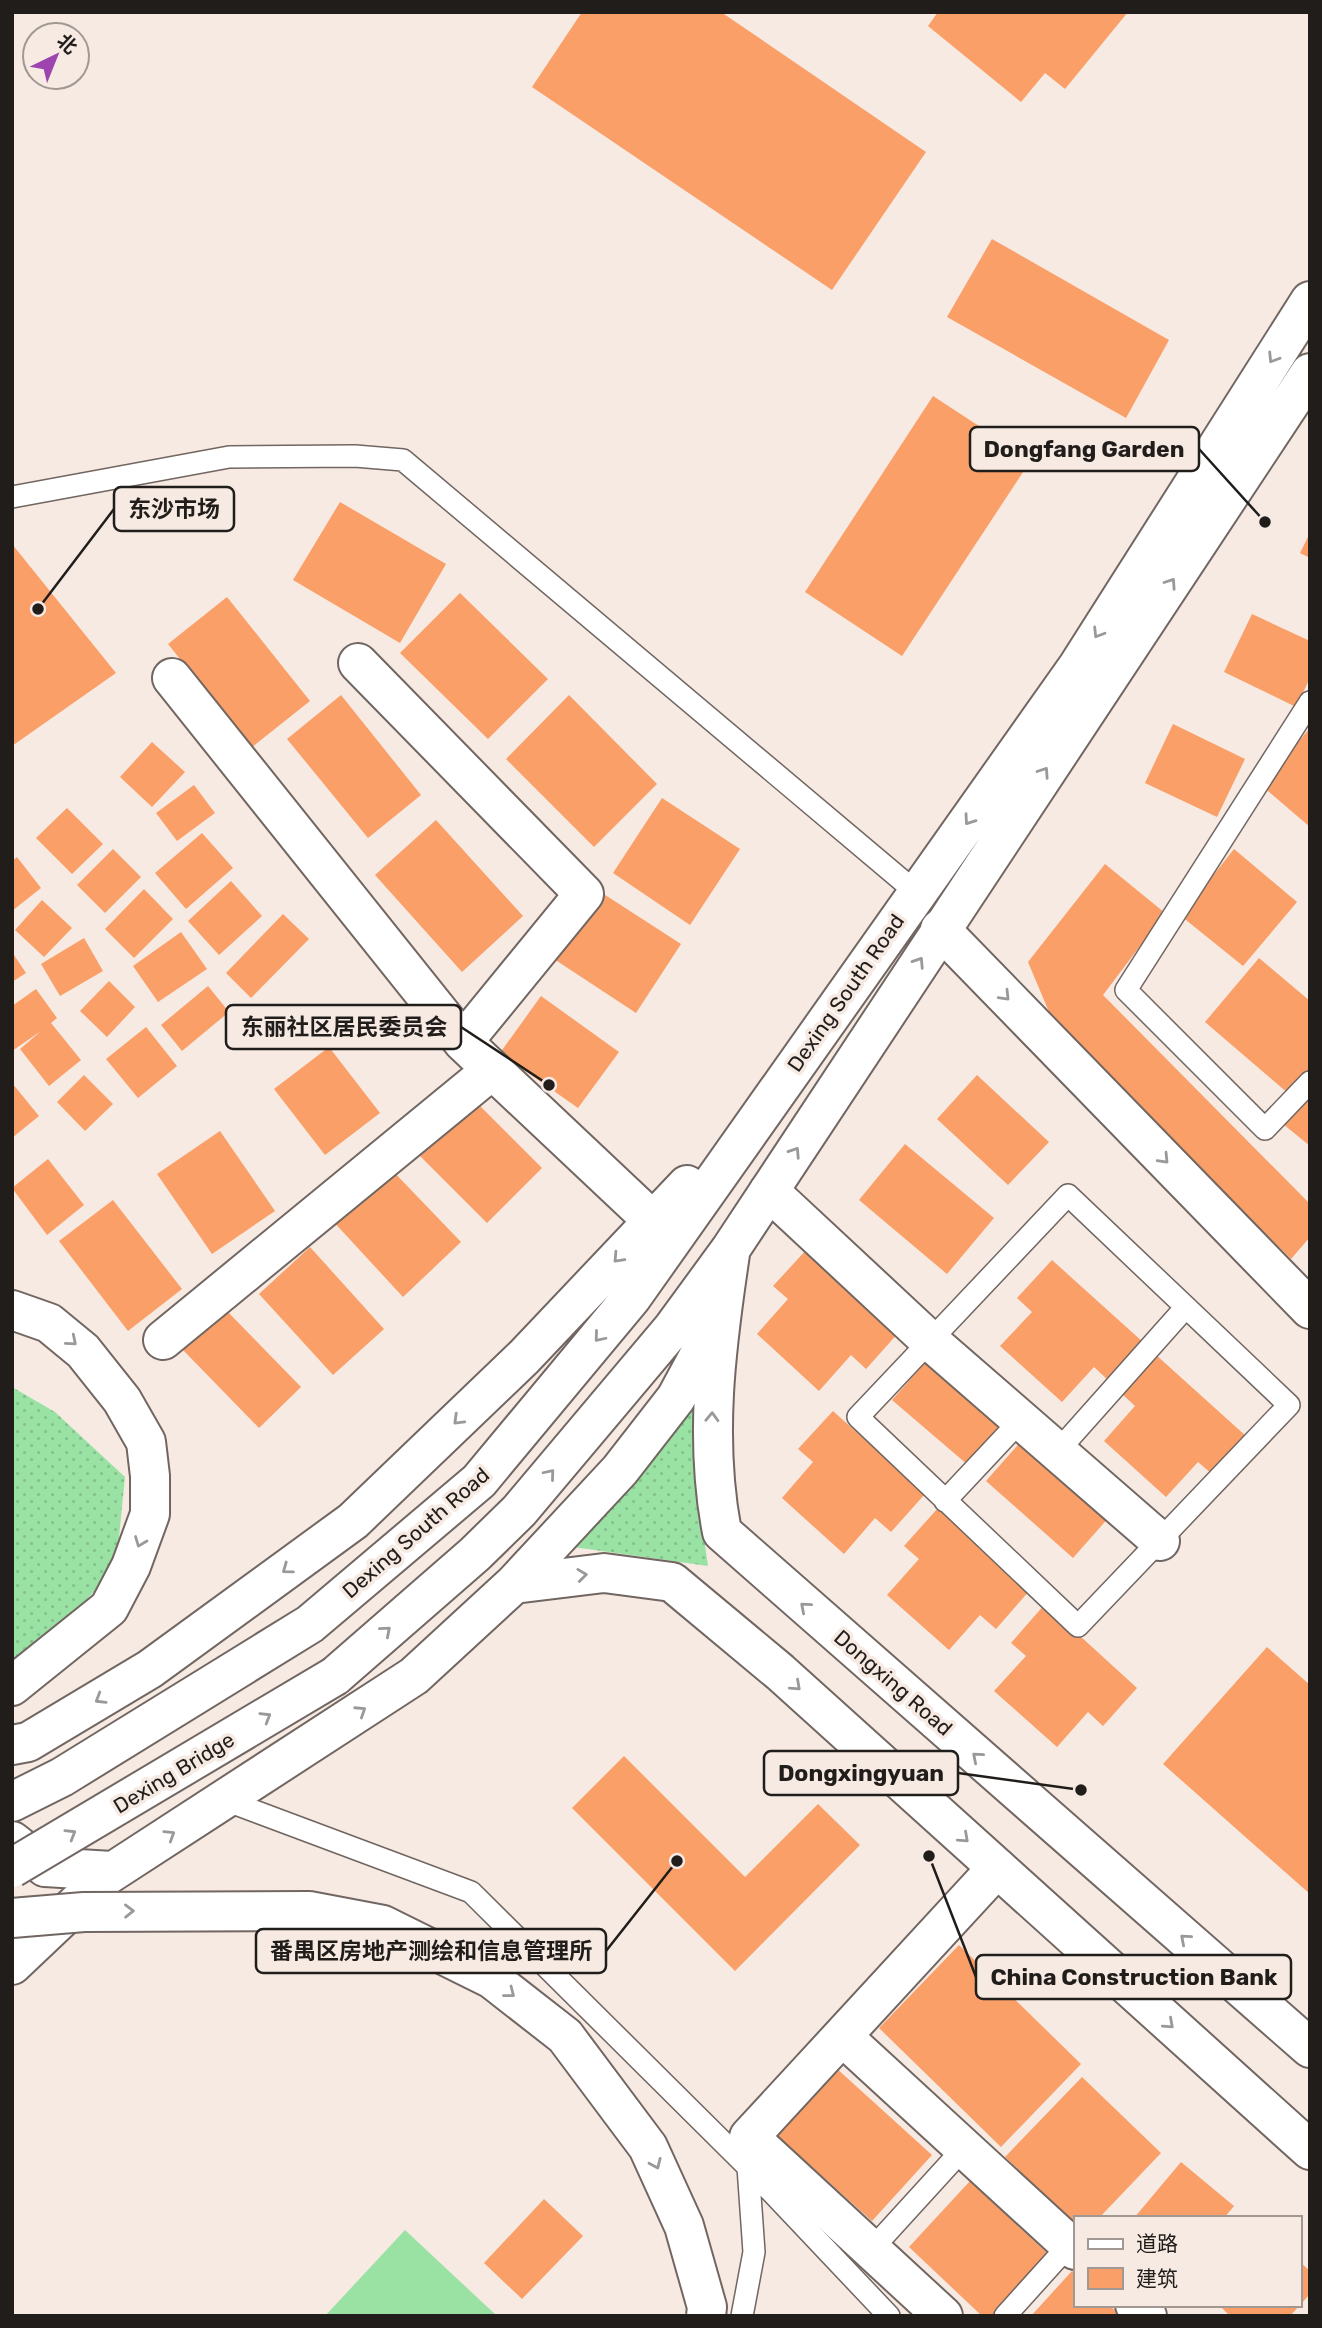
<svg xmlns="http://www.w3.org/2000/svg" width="1322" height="2328" font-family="Rubik,'Noto Sans SC',sans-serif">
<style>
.grass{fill:url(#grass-dots)}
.garden{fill:#99e2a4}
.building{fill:#f99f67}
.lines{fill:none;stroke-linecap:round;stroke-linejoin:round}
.service-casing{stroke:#716661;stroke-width:24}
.minor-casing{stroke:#716661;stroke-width:42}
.secondary-casing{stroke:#716661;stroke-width:42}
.service{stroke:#fff;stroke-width:21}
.minor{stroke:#fff;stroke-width:38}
.secondary{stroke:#fff;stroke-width:38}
.secondary-bridge-casing{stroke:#716661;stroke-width:42;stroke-linecap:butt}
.secondary-bridge{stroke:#fff;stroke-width:38}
.oneway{stroke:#9b9998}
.labels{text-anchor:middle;stroke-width:7;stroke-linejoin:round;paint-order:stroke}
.street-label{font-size:21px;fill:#211d1b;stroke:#f6eae3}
.leader{fill:none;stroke:#211d1b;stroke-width:2.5}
.callout-dot{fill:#211d1b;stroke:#f6eae3;stroke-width:2.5}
.callout{fill:#f6eae3;stroke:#211d1b;stroke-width:2.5}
.callout-label{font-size:23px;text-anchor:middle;font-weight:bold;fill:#211d1b}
</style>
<defs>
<pattern id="grass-dots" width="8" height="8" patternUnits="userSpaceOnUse" patternTransform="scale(1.75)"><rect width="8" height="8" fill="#99e2a4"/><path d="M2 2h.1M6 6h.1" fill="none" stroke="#84c18d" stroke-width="1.8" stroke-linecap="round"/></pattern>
</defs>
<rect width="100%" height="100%" fill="#f6eae3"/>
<path class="grass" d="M12,1387L55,1412L125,1477L116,1567L71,1617L12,1664Z
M695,1390L696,1483L708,1566L566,1546Z"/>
<path class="garden" d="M405,2230L497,2316H325Z"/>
<path class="building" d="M582,12H721L926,152L832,290L532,87Z
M938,12H1128L1065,89L1045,73L1021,102L928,26Z
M992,239L1169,340L1126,418L947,317Z
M933,396L1031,460L902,656L805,592Z
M340,502L446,564L400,643L293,580Z
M1310,533V558L1300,553Z
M12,544L116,673L12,746Z
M460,593L548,679L488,739L400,653Z
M227,597L310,701L251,748L168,644Z
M1252,614L1310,641V678L1296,707L1224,672Z
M341,695L421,795L368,838L287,739Z
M569,695L657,784L594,847L506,759Z
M1173,724L1245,759L1217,817L1145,783Z
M1310,728V827L1261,785Z
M152,742L185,772L152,807L120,777Z
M194,785L215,813L177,841L156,813Z
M662,798L740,849L690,925L613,873Z
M67,808L103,844L72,874L36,838Z
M436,820L523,916L462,972L375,875Z
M202,833L233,868L186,909L155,873Z
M113,849L141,877L105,913L77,885Z
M1234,849L1297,902L1243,966L1181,916Z
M17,857L41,888L12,911V861Z
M1105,864L1165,913L1103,995L1310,1204V1237L1291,1259L1052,1019L1028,962Z
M231,881L262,916L219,955L188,921Z
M144,889L173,919L134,958L105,929Z
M599,891L681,944L636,1013L554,959Z
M42,900L72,928L44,957L15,930Z
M283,914L309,939L251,998L226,973Z
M181,932L207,969L158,1002L133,966Z
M84,938L103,971L60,996L41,964Z
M12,952L26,973L12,982Z
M1259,958L1310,1001V1070L1289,1094L1205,1022Z
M109,981L135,1007L107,1037L80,1011Z
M208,986L229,1012L182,1051L161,1025Z
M36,989L57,1018L51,1023L81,1060L49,1086L20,1049L41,1031L12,1051V1006Z
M541,996L619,1052L578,1108L500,1053Z
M146,1027L177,1066L138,1098L106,1059Z
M329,1047L380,1113L325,1155L274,1089Z
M84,1075L113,1104L85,1131L57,1102Z
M977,1075L1049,1142L1008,1185L937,1119Z
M12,1083L39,1116L12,1138Z
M467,1093L542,1168L487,1223L412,1148Z
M1310,1093V1146L1283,1124Z
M220,1131L275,1211L212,1254L157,1174Z
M905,1144L994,1218L947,1274L859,1200Z
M48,1159L84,1205L47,1235L12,1188Z
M388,1166L461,1242L403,1297L331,1219Z
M113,1200L182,1289L128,1331L59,1241Z
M310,1247L384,1329L333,1375L259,1294Z
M808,1248L900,1331L866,1369L851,1355L819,1391L757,1334L788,1299L773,1286Z
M1052,1260L1144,1343L1109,1381L1094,1367L1062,1402L1000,1346L1032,1312L1017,1298Z
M225,1309L301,1387L259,1428L183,1350Z
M1155,1354L1247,1437L1213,1475L1198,1462L1166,1497L1104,1441L1135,1406L1121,1393Z
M931,1356L1006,1419L968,1465L892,1400Z
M833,1411L925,1494L891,1532L875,1518L844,1554L782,1498L813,1462L798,1449Z
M1023,1439L1110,1516L1073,1558L986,1481Z
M938,1508L1030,1590L996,1629L980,1615L949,1650L887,1595L919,1559L904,1546Z
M1045,1604L1137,1688L1103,1726L1088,1712L1057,1747L994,1691L1026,1656L1011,1643Z
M1267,1647L1310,1685V1894L1163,1764Z
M624,1756L745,1877L818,1804L860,1845L735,1971L572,1808Z
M959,1945L1081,2064L1001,2147L879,2028Z
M835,2067L932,2155L872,2221L775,2134Z
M1082,2077L1161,2153L1099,2218H1075V2224L1005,2157Z
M1181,2162L1234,2206L1224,2218H1134Z
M970,2181L1049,2255L992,2316H982L909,2247Z
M544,2199L583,2236L522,2299L484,2263Z
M1299,2261L1310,2271V2294L1290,2316H1230L1219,2305H1299Z
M1072,2271L1075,2274V2305H1109L1121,2316H1031Z"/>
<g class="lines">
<defs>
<path id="service" d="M12,497L229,457L355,456L403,460L917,893
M1310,702L1126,990L1265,1129L1310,1082
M1068,1195L1289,1405L1078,1626L858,1417Z
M1057,1452L1186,1307
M945,1501L1021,1420
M225,1800L471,1892L748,2167L754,2252L742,2316
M748,2167L889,2316
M871,2250L964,2148
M1005,2316L1069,2245"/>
<path id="minor" d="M358,663L584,894L463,1042
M172,678L463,1042L653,1221
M940,929L1310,1309
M769,1191L930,1341L1160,1541
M163,1340L492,1070
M842,2036L1075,2250
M1135,2305L1147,2316
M943,2316L749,2137L997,1868"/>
<path id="secondary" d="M730,1254C716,1347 704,1439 722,1532L1310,2048
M12,1310L49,1323L83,1351L122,1400L146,1442L150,1476V1514L131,1566L109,1608L12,1686
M514,1584L604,1573L672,1582L780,1672L1310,2150
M335,1676L475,1554L519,1511L673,1328L730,1250L1310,373
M12,1745L28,1742L150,1669L353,1521L524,1357L687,1185
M12,1802L62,1777L310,1624L479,1481L632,1297L1078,666L1310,301
M12,1841L45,1867L112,1871
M12,1965L106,1876L414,1676L514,1584L620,1470L676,1398L711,1333"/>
</defs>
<use href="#service" class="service-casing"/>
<use href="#minor" class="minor-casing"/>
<use href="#secondary" class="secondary-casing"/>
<use href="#service" class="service"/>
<use href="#minor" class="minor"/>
<use href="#secondary" class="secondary"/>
<defs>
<path id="secondary-bridge" d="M12,1868L335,1676
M12,1918L84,1912L309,1911L383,1925L492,1979L565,2036L648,2147L684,2226L707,2307L706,2316"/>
</defs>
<use href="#secondary-bridge" class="secondary-bridge-casing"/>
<use href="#secondary-bridge" class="secondary-bridge"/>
</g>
<defs><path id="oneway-chevron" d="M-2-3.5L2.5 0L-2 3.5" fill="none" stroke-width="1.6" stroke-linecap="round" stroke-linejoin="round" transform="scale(1.75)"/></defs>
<g class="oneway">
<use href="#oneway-chevron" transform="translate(1273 358) rotate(122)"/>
<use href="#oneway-chevron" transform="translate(1171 583) rotate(-56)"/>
<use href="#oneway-chevron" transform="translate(1098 633) rotate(122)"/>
<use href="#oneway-chevron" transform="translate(1044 772) rotate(-56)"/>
<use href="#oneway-chevron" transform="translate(969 820) rotate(125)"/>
<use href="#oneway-chevron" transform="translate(919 962) rotate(-57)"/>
<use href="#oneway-chevron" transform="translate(1005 996) rotate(46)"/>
<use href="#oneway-chevron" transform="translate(795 1152) rotate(-57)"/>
<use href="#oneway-chevron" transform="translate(1164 1159) rotate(46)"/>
<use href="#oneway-chevron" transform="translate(618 1258) rotate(133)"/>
<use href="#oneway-chevron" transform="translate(599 1337) rotate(130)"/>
<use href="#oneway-chevron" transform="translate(72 1341) rotate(40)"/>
<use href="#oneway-chevron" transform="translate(712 1417) rotate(-88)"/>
<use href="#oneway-chevron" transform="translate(458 1420) rotate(136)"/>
<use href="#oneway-chevron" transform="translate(550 1474) rotate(-50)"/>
<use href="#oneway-chevron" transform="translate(140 1542) rotate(111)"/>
<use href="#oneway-chevron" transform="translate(287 1569) rotate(144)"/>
<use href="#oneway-chevron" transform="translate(582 1575) rotate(-7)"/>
<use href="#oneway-chevron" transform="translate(805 1607) rotate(-139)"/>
<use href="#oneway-chevron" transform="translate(386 1631) rotate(-41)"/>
<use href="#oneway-chevron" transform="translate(796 1686) rotate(42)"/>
<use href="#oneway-chevron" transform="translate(100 1699) rotate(149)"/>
<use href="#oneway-chevron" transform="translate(361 1711) rotate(-33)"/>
<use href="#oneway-chevron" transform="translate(266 1717) rotate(-31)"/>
<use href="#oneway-chevron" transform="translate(977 1757) rotate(-139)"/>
<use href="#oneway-chevron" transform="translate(71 1834) rotate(-31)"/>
<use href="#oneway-chevron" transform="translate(170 1835) rotate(-32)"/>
<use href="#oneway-chevron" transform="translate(964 1838) rotate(42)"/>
<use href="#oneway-chevron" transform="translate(129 1911) rotate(-1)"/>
<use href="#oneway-chevron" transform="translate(1185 1939) rotate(-139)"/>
<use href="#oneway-chevron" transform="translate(510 1993) rotate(38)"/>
<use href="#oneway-chevron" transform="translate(1169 2024) rotate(42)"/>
<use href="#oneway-chevron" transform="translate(656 2164) rotate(66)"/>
</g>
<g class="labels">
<g class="street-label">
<text transform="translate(846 993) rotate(-55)" y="7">Dexing South Road</text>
<text transform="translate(416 1533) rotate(-41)" y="7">Dexing South Road</text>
<text transform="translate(893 1683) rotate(41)" y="7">Dongxing Road</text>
<text transform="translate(174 1773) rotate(-31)" y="7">Dexing Bridge</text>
</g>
</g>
<path class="leader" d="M1265 522L1199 449M38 609L114 509M549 1085L461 1027M1081 1790L958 1773M677 1861L606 1951M929 1856L976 1977"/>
<g class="callout-dot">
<circle cx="1265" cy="522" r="7"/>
<circle cx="38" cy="609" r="7"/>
<circle cx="549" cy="1085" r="7"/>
<circle cx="1081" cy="1790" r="7"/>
<circle cx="677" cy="1861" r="7"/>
<circle cx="929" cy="1856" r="7"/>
</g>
<g class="callout">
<rect x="970" y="427" width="229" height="44" rx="7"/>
<rect x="114" y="487" width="120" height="44" rx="7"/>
<rect x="226" y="1005" width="235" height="44" rx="7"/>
<rect x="764" y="1751" width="194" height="44" rx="7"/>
<rect x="256" y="1929" width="350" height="44" rx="7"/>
<rect x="976" y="1955" width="315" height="44" rx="7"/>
</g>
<g class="callout-label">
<text x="1084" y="457">Dongfang Garden</text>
<text x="174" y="517">东沙市场</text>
<text x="344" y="1035">东丽社区居民委员会</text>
<text x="861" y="1781">Dongxingyuan</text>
<text x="431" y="1959">番禺区房地产测绘和信息管理所</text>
<text x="1134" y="1985">China Construction Bank</text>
</g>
<rect width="1322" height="2328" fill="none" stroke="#211d1b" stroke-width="28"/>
<rect x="1074" y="2216" width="228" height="91" fill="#f6eae3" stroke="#a19893" stroke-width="2"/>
<rect x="1088" y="2239" width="35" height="10" fill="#ffffff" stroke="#a19893" stroke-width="2"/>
<text x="1136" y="2251" font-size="21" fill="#211d1b">道路</text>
<rect x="1088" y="2268" width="35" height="21" fill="#f99f67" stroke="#a19893" stroke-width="2"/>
<text x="1136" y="2286" font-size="21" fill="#211d1b">建筑</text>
<g transform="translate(56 56) rotate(43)"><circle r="33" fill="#f6eae3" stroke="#a19893" stroke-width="2"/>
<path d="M0-5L12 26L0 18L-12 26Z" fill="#9e44af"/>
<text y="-10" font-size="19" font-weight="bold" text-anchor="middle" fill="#211d1b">北</text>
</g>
</svg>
